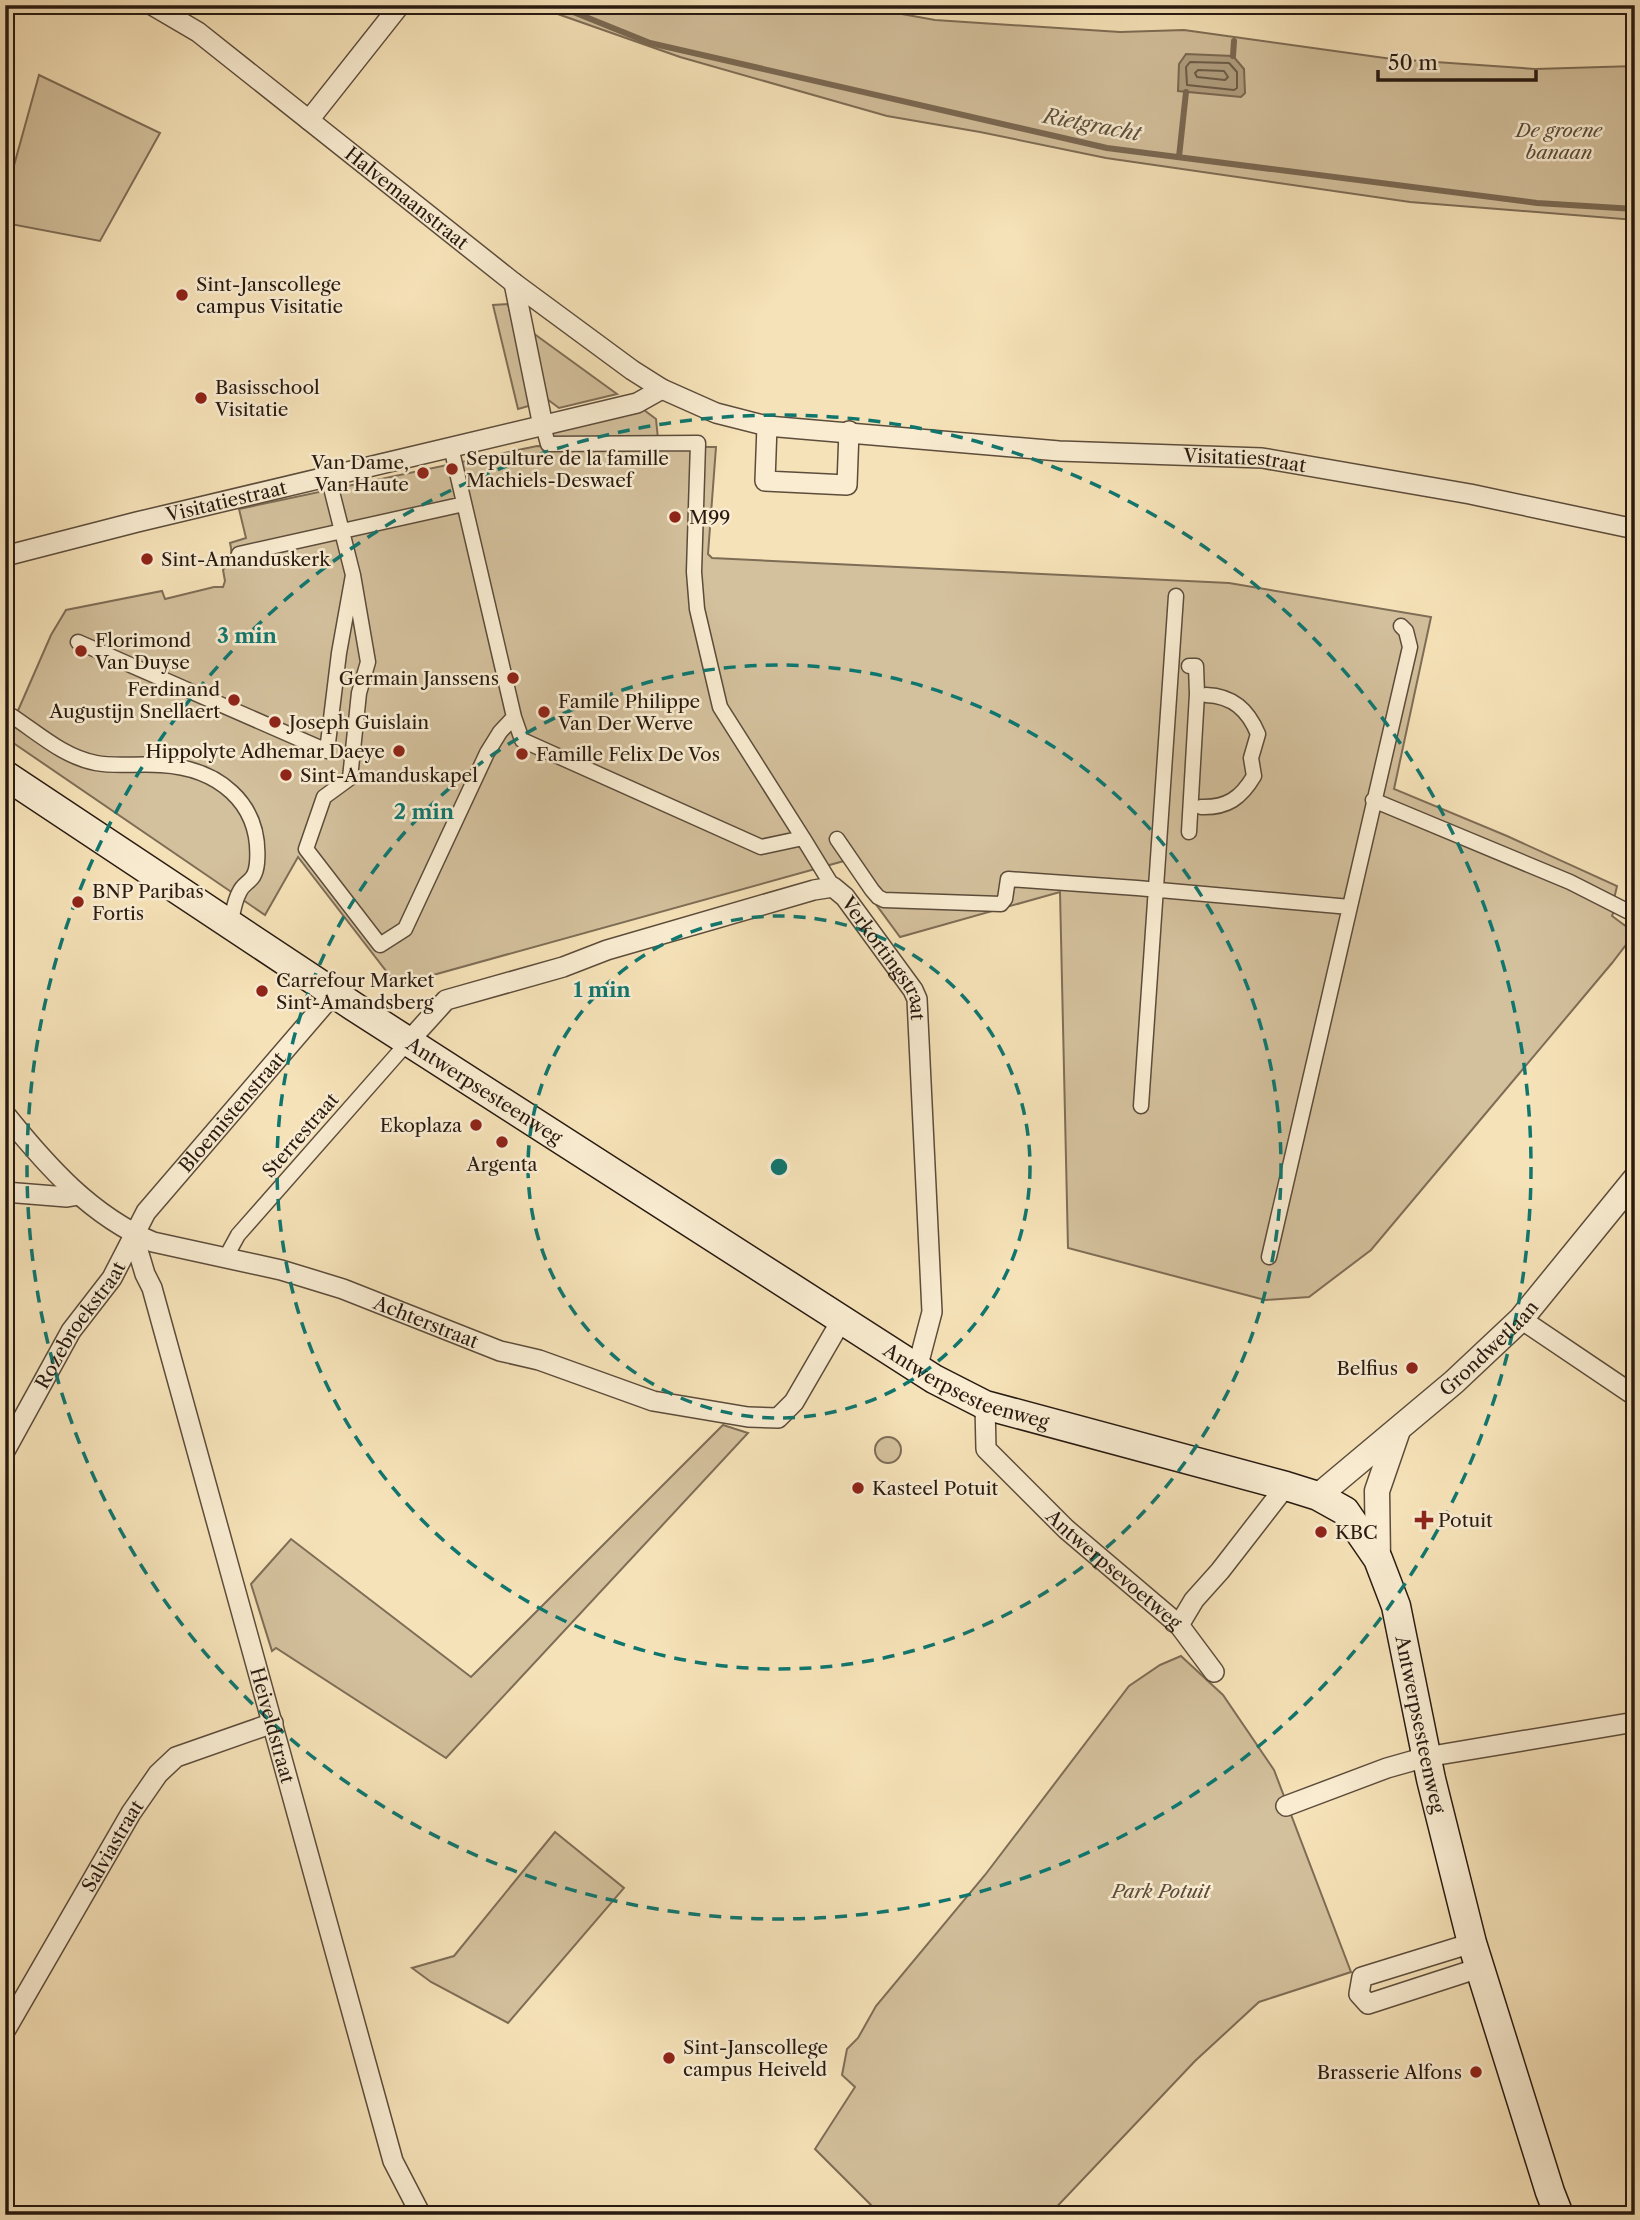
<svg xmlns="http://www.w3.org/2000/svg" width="1640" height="2220" font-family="'Libre Caslon Text',serif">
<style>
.green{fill:#d3c09c;stroke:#7e6d56;stroke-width:2}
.water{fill:#b09e7f;stroke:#7a6953;stroke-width:2}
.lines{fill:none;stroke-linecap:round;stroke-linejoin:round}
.shore{stroke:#6c5c48;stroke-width:2}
.stream{stroke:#7a6953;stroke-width:6}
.pedestrian-casing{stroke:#5c4c3b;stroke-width:17}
.minor-casing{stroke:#5c4c3b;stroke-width:22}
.tertiary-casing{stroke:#5c4c3b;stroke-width:27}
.secondary-casing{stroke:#281a11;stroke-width:31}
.pedestrian{stroke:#f9ecd1;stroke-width:14}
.minor{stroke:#f9ecd1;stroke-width:19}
.tertiary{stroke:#f9ecd1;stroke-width:24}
.secondary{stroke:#f9ecd1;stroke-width:28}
.ring{fill:none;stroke:#0f766e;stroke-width:3.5;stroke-dasharray:12 9}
.poi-dot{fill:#8f2418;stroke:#f9ecd1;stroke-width:2.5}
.labels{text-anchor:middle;stroke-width:5;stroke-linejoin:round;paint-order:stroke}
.park-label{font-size:19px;font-style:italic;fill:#5b4c3b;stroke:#f9ecd1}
.street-label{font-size:19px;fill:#281a11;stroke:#f9ecd1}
.poi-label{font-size:19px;fill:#281a11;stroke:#f9ecd1;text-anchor:start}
.water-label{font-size:21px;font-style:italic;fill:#5e4f3d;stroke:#f9ecd1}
.centre{fill:#0f766e;stroke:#f9ecd1;stroke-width:3.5}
.ring-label{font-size:21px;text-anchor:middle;font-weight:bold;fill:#0f766e;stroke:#f9ecd1;stroke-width:5;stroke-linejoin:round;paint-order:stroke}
</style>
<rect width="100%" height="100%" fill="#f6e2b8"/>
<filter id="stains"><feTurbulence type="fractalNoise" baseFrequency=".00286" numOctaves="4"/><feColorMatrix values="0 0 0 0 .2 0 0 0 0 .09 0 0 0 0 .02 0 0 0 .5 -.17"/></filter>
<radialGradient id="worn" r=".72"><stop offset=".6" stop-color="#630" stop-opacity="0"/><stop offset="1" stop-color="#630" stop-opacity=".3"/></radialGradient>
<path class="green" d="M532,5H852L935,20L1120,32L1184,30L1392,59L1535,69L1635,66V220L1410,202L1106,158L980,132L887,116L680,57Z
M39,75L160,133L100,241L5,223V198Z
M508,304L532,405L518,409L493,305Z
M533,333L617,394L559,408L547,399Z
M644,410L656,419L658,439L553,440L551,431Z
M537,446L716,447L708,554L712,558L1229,583L1431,617L1394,789L1507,836L1617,886L1614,899L1616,906L1612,916L1635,933L1612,963L1371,1250L1309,1297L1265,1300L1068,1248L1060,892L900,937L844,861L397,985L298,857L265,915L6,738L51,635L66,610L162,591L165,599L214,587H223L225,581L223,570C231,561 233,554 230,543L246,538L239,509Z
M723,1425L748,1433L446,1758L276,1648L272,1651L251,1584L291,1539L471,1677Z
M875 1450a13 13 0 1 1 26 0a13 13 0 1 1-26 0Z
M1181,1656L1223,1695L1274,1770L1351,1972L1259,2002L1195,2061L1049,2215H881L815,2149L855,2087L842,2075L847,2049L858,2038L876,2006L985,1875L1129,1686L1160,1665Z
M555,1832L624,1888L508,2023L431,1982L412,1968L454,1956Z"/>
<path class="water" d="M1186,54L1233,56L1244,69L1245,93L1241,97L1178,91L1179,64Z"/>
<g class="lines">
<path class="shore" d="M1190,62L1229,63L1237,72V88L1234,90L1187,85L1186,67Z
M1198,70L1224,71L1228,77L1225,80L1197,77L1195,73Z"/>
<path class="stream" d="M556,5L650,43L1107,148L1537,203L1635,209
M1233,56L1234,41
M1179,157L1186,92"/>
<defs>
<path id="pedestrian" d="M543,426L548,444L698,443L694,572L697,609L720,707L803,838
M451,447L514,717L522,740L761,847L803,838L833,887
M239,554L464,504
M353,575L368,662L359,693L350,778L324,797L306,849L380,945L405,929L487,753L500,732L514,717
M78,642L327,751L339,653L353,575L328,476
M5,720L12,716C39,734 64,757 96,763C116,767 140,763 161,765C217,768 262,802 257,863C255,884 244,880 239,893C234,902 233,914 230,924
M1373,800L1570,882L1635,915
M1201,807C1227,808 1241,798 1254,776L1251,758L1258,734C1248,710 1233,696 1206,695
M1189,832L1197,694L1196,666H1189
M837,839L872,890L878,897L884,900L1001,904L1005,899L1008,879L1137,888L1350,907
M1141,1106L1176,596
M226,1257L238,1235L408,1042
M1269,1257L1410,647L1406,631L1401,626"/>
<g id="minor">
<path id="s1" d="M152,5L198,32L514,283L632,370L662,389L716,413L767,426L1059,451L1262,458L1470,494L1635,529"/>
<path d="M309,120L400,5"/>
<path d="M514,283L543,426"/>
<path d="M767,426L765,481L847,485L849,431"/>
<path id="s2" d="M5,556L137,522L637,403L662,389"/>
<path id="s3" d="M408,1042L446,1000L563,967L607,950L814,890L833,887L845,897L913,990L917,999L932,1312L917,1369"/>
<path id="s4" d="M5,1114C46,1165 91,1216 153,1242L281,1270L343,1289L500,1351L539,1360L653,1401L748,1417L778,1418L794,1402L841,1321"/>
<path d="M5,1192L67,1197L79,1195"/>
<path id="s5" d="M133,1234L145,1274L152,1288L393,2161L421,2215"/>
<path d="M1521,1319L1635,1396"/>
<path id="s6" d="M985,1405L986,1449L1066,1529L1179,1625L1214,1672"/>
<path id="s7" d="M5,1451L71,1331L112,1278L146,1212L334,993"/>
<path d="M1179,1625L1194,1600L1220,1571L1286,1486"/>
<path d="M1286,1806L1387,1768L1426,1757L1635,1722"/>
<path d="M1472,1943L1362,1977L1359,1994L1368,2004L1479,1968"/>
<path id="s8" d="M5,2031L131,1813L158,1774L176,1757L273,1723"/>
</g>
<g id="tertiary">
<path id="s9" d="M1318,1496L1454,1382L1521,1319L1635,1179"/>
<path d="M1378,1559L1377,1491L1398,1430"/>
</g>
<g id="secondary">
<path id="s10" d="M5,775L353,1006L934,1379L985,1405L1286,1486L1318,1496L1345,1511L1378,1559L1396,1606L1431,1779L1472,1943L1550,2192L1559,2215"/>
</g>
</defs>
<use href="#pedestrian" class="pedestrian-casing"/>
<use href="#minor" class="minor-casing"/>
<use href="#tertiary" class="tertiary-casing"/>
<use href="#secondary" class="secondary-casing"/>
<use href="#pedestrian" class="pedestrian"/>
<use href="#minor" class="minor"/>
<use href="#tertiary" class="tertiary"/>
<use href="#secondary" class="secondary"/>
</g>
<g class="ring">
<circle cx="779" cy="1167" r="251"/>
<circle cx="779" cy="1167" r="502"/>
<circle cx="779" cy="1167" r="752"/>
</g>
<g class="poi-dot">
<circle cx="182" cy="295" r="7"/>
<circle cx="201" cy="398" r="7"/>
<circle cx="452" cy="469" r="7"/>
<circle cx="423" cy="473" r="7"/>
<circle cx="675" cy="517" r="7"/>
<circle cx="147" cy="559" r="7"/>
<circle cx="81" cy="651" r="7"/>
<circle cx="513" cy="678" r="7"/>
<circle cx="234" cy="700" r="7"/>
<circle cx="544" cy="712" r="7"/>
<circle cx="275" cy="722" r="7"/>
<circle cx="399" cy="751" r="7"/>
<circle cx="522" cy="754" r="7"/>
<circle cx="286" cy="775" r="7"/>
<circle cx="78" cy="902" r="7"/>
<circle cx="262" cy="991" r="7"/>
<circle cx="476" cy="1125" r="7"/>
<circle cx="502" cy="1142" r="7"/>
<circle cx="1412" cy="1368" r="7"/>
<circle cx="858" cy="1488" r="7"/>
<path d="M1420.5 1509.5h7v7h7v7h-7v7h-7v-7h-7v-7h7z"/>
<circle cx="1321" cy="1532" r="7"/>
<circle cx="669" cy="2058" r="7"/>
<circle cx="1476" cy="2072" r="7"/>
</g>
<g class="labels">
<g class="park-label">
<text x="1559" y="137">De groene<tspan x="1559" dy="22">banaan</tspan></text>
<text x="1161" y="1898">Park Potuit</text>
</g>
<g class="street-label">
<text dy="7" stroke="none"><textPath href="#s1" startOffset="320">Halvemaanstraat</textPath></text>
<text dy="7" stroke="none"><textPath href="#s1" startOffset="1230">Visitatiestraat</textPath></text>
<text dy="7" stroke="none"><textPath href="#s2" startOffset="228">Visitatiestraat</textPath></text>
<text dy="7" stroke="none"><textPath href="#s3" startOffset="550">Verkortingstraat</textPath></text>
<text dy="7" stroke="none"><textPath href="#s10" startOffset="574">Antwerpsesteenweg</textPath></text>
<text dy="7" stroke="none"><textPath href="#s7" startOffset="410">Bloemistenstraat</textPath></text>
<text transform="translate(300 1135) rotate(-49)" y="7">Sterrestraat</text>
<text dy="7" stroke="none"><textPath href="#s4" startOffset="483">Achterstraat</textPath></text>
<text dy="7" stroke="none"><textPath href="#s7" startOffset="147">Rozebroekstraat</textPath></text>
<text dy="7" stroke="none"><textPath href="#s9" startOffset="226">Grondwetlaan</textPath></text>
<text dy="7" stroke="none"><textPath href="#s10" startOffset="1141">Antwerpsesteenweg</textPath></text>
<text dy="7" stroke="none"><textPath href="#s6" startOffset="220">Antwerpsevoetweg</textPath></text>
<text dy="7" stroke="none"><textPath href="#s10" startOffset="1771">Antwerpsesteenweg</textPath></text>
<text dy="7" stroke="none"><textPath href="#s5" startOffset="511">Heiveldstraat</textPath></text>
<text dy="7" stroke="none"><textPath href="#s8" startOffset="214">Salviastraat</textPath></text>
</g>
<g class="poi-label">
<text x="196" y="291">Sint-Janscollege<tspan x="196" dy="22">campus Visitatie</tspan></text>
<text x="215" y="394">Basisschool<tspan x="215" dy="22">Visitatie</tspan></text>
<text x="466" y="465">Sepulture de la famille<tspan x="466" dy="22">Machiels-Deswaef</tspan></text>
<text x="409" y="469" text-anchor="end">Van Dame,<tspan x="409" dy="22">Van Haute</tspan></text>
<text x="689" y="524">M99</text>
<text x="161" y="566">Sint-Amanduskerk</text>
<text x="95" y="647">Florimond<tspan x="95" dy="22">Van Duyse</tspan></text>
<text x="499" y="685" text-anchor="end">Germain Janssens</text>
<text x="220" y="696" text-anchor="end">Ferdinand<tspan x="220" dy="22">Augustijn Snellaert</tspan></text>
<text x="558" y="708">Famile Philippe<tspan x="558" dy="22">Van Der Werve</tspan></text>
<text x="289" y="729">Joseph Guislain</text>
<text x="385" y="758" text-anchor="end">Hippolyte Adhemar Daeye</text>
<text x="536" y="761">Famille Felix De Vos</text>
<text x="300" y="782">Sint-Amanduskapel</text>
<text x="92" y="898">BNP Paribas<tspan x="92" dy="22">Fortis</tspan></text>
<text x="276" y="987">Carrefour Market<tspan x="276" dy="22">Sint-Amandsberg</tspan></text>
<text x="462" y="1132" text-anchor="end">Ekoplaza</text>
<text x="502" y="1171" text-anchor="middle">Argenta</text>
<text x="1398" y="1375" text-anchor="end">Belfius</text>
<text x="872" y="1495">Kasteel Potuit</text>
<text x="1438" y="1527">Potuit</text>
<text x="1335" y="1539">KBC</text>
<text x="683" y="2054">Sint-Janscollege<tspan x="683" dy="22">campus Heiveld</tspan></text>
<text x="1462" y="2079" text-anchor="end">Brasserie Alfons</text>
</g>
<g class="water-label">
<text transform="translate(1092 125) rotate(11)" y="7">Rietgracht</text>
</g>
</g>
<circle cx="779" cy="1167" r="10" class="centre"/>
<g class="ring-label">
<text x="247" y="643">3 min</text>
<text x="424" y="819">2 min</text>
<text x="602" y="997">1 min</text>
</g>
<rect width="1640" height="2220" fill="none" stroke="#f6e2b8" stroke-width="28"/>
<rect x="7" y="7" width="1626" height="2206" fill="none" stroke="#281a11" stroke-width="3.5"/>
<rect x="14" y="14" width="1612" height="2192" fill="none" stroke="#281a11" stroke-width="2"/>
<path d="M1378 70v10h158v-10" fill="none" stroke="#281a11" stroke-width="3.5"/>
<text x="1388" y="70" font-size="21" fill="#281a11" stroke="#f9ecd1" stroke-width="5" paint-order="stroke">50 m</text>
<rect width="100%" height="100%" filter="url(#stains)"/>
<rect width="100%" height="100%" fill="url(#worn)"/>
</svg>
